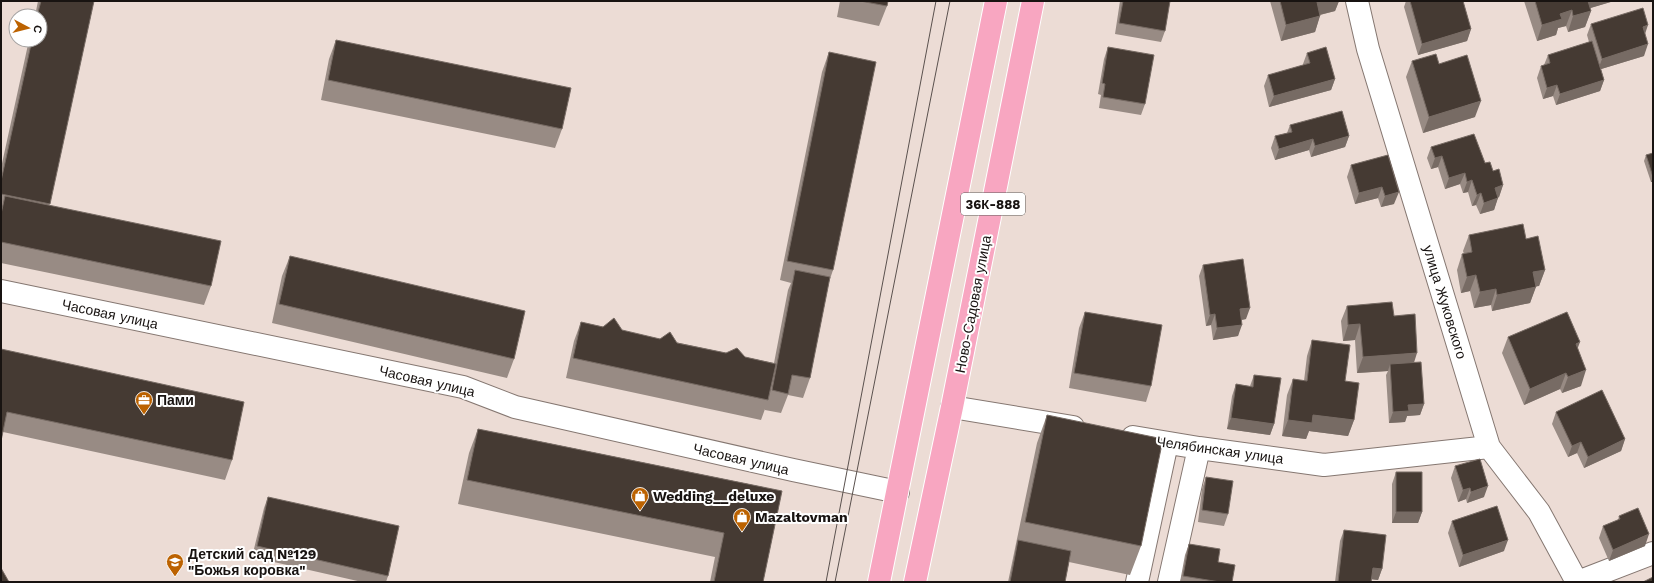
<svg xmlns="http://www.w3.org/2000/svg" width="1654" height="583" font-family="'Work Sans',sans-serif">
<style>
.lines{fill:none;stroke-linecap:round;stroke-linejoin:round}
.minor-casing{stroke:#857771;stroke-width:24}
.primary-casing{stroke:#fff;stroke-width:24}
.minor{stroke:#fff;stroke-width:22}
.primary{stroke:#f8a6c1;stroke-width:22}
.tram{stroke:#5a514e;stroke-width:1}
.wall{fill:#988b84}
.shaded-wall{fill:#776b64}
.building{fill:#453a33;stroke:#776b64}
.labels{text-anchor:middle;stroke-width:4;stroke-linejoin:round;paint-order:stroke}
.shield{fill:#fff;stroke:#5d5a58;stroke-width:1}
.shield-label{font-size:13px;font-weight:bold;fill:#181311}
.street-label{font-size:14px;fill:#181311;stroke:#fff}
.poi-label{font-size:14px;font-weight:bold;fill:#181311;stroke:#fff;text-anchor:start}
</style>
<rect width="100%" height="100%" fill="#ecdcd5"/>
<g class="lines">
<defs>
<path id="minor" d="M1357,1L1368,49L1489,447L1539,512L1577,582
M1,291L463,387L515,407L793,470L898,492
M952,407L1073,427
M1133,437L1199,448L1324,465L1489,447
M1137,582L1167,443
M1169,582L1199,448
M1578,582L1653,553"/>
<path id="primary" d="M879,582L996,1
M915,582L952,407L1033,1"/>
</defs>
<use href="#minor" class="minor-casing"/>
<use href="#primary" class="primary-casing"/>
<use href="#minor" class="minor"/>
<use href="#primary" class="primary"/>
<path class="tram" d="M826,582L936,1
M835,582L950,1"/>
</g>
<path class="wall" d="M38,1H94L49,206L211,286L204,305L1,263V168L29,40H40V16H35Z
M840,1H888L887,6L879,26L837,17Z
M1120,1H1170L1165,31L1161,42L1115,34Z
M1270,1H1339L1335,11L1320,15L1315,32L1281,41Z
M1406,1H1463L1471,29L1467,41L1418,55L1404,7Z
M1524,1H1614L1590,8L1591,11L1585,27L1568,32L1566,26L1558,28L1556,35L1537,41Z
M1591,24L1645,34L1644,56L1601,69L1604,80L1600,91L1556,105L1553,96L1543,99L1537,78L1541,66L1544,65L1548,55L1589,42L1587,35Z
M336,40L562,129L555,148L321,100L329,59Z
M1108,47L1145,104L1141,115L1099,108L1101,95L1098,94L1104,59Z
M829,52L833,270L829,282L810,378L803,398L788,395L781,413L765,410V409L761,420L566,378L574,341L581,322L774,363L788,290L791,283L780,280L822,72Z
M1307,53L1335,79L1331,90L1269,107L1264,86L1268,75L1303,65V64Z
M1412,61L1439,64L1475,117L1423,133L1406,77Z
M1290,125L1349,136L1345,147L1311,157L1309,150L1275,160L1271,148L1275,136L1287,133Z
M1431,147L1485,163L1493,171L1503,185L1499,197H1498L1494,210L1480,214L1476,205L1472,206L1468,192L1463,193L1460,184L1445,189L1438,167L1431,169L1427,158Z
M1653,153V182H1651L1644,161L1646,155Z
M1388,155L1394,204L1381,207L1378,198L1355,204L1347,177L1351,165Z
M1469,235L1526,239L1545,270L1539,286H1536L1530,303L1492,311L1491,305L1474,308L1470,291L1461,293L1457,270L1462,254H1464L1463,251Z
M290,256L514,359L507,378L272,323L282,276Z
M1203,265L1246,319L1241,320L1238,336L1213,340L1211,325L1206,326L1199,276Z
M1347,306L1394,316L1414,362L1424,404L1420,415L1407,416L1405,422L1389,423L1386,375L1388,371L1357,373L1355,340L1343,341L1341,321Z
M1085,312L1151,386L1146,402L1069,388L1079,328Z
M1508,337L1578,349L1581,386L1562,393L1560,389L1524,405L1502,353Z
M1312,340L1345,381L1354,420L1348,436L1309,431L1306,439L1282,436L1287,395L1293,379L1304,381L1307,356Z
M1,349L232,460L225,480L3,432Z
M1254,375L1274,424L1270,435L1227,429L1232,396L1236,384L1250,386Z
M1556,412L1625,439L1621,451L1584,468L1577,453L1568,457L1552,424Z
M1047,415L1141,546L1130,575L1069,562L1065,582H1008L1037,443Z
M478,429L782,491L763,582H710L715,557L458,504L469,453Z
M1455,466L1484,497L1467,503L1466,499L1458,502L1451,478Z
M1396,472L1422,512L1418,523H1392V484Z
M1206,477L1228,514L1224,526L1198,522L1202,489Z
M268,497L388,576L386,582H362L252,557L264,508Z
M1619,516L1645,546L1609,561L1599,538L1603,526L1618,520Z
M1452,521L1504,551L1459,567L1448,533Z
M1344,530L1382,569L1378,580L1372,579L1371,582H1335L1340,541Z
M1189,544L1218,562L1232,582H1180L1185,555Z"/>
<path class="shaded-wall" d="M1319,1H1339L1335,11L1311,17L1317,2Z
M1587,1H1614L1584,10Z
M1572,10L1566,26L1558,28L1556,35L1537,41L1542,25L1560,14Z
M1591,11L1585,27L1568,32L1573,16Z
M1320,16L1315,32L1281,41L1286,25Z
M1648,25L1644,37L1643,27Z
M1471,29L1467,41L1418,55L1422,44Z
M1648,44L1644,56L1598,70L1602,59Z
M1335,79L1331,90L1269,107L1274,96Z
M1604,80L1600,91L1556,105L1560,94Z
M1557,85L1553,96L1543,99L1547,88Z
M1481,101L1475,117L1423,133L1429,117Z
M1349,136L1345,147L1311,157L1315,146Z
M1313,139L1309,150L1275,160L1279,149Z
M1442,156L1438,167L1431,169L1435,158Z
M1465,173L1460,184L1445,189L1449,178Z
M1653,176V182H1651L1653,177Z
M1472,180L1468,192L1463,193L1467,182Z
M1503,185L1499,197L1491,199L1495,188Z
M1382,187L1378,198L1355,204L1359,193Z
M1399,192L1394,204L1381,207L1385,196Z
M1481,193L1476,205L1472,206L1477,195Z
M1498,198L1494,210L1480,214L1484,203Z
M1545,270L1539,286L1527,288L1533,272Z
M1476,275L1470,291L1461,293L1467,277Z
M1536,287L1530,303L1492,311L1497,295Z
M1496,289L1491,305L1474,308L1480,292Z
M1250,308L1246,319L1236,321L1240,309Z
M1215,314L1211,325L1206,326L1210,315Z
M1360,324L1355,340L1343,341L1348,325Z
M1242,325L1238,336L1213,340L1217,328Z
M1580,342L1574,358L1576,344Z
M1417,353L1412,369L1390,364L1388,371L1357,373L1363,357Z
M1586,370L1581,386L1562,393L1568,377Z
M1566,373L1560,389L1524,405L1530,389Z
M1424,404L1420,415L1407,416L1405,422L1389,423L1393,412L1408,405Z
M1313,415L1354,420L1348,436L1309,431L1306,439L1282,436L1288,420Z
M1231,418L1274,424L1270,435L1227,429Z
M1625,439L1621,451L1584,468L1588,457Z
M1581,442L1577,453L1568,457L1572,446Z
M1488,486L1484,497L1467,503L1471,492Z
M1470,488L1466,499L1458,502L1463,490Z
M1396,512H1422L1418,523H1392Z
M1649,534L1645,546L1609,561L1613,550Z
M1508,540L1504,551L1459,567L1463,555Z
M1373,568L1382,569L1378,580L1369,579Z"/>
<path class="building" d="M41,1H94L50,204L1,194V181L32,40H40V16H37Z
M860,1H888L887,6Z
M1123,1H1170L1165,31L1119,23Z
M1280,1H1319L1317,2L1320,16L1286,25Z
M1410,1H1463L1471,29L1422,44Z
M1535,1H1588L1591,11L1573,16L1572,10L1560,14L1562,19L1542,25Z
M1643,8L1648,25L1643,27L1648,44L1602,59L1591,24Z
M336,40L571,88L562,129L328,80Z
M1592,41L1604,80L1560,94L1557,85L1547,88L1541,66L1550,63L1548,55Z
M1108,47L1154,55L1145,104L1103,97L1105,84L1102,83Z
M1326,47L1335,79L1274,96L1268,75L1310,63L1307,53Z
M829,52L876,62L833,270L787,261Z
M1436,54L1439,64L1467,55L1481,101L1429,117L1412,61Z
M1342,111L1349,136L1315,146L1313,139L1279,149L1275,136L1292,132L1290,125Z
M1474,134L1485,163L1490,162L1493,171L1499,169L1503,185L1495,188L1498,198L1484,203L1481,193L1477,195L1472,180L1467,182L1465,173L1449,178L1442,156L1435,158L1431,147Z
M1653,153V177L1646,155Z
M1388,155L1399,192L1385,196L1382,187L1359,193L1351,165Z
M5,196L221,241L211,286L1,242V214Z
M1523,224L1526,239L1538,236L1545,270L1533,272L1536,287L1497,295L1496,289L1480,292L1476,275L1467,277L1462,254L1472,252L1469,235Z
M290,256L525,311L514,359L279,304Z
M1243,259L1250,308L1240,309L1242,325L1217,328L1215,314L1210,315L1203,265Z
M795,270L830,277L810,378L792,375L788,394L772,390Z
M1392,302L1394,316L1415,314L1417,353L1363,357L1360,324L1348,325L1347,306Z
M1085,312L1162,325L1151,386L1074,373Z
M1567,312L1580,342L1576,344L1586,370L1568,377L1566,373L1530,389L1508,337Z
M614,318L622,330L660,339L670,332L677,343L726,353L737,348L745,357L776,364L768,400L573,358L581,322L603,327Z
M1312,340L1350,345L1345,381L1359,383L1354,420L1313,415L1312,423L1288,420L1293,379L1307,381Z
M1,349L244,402L232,460L7,412L1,441Z
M1421,362L1424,404L1408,405L1409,411L1393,412L1390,364Z
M1254,375L1281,378L1274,424L1231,418L1236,384L1253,387Z
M1602,390L1625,439L1588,457L1581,442L1572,446L1556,412Z
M1047,415L1163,439L1141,546L1025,522Z
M478,429L782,491L763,582H714L724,533L467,480Z
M1480,459L1488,486L1471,492L1470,488L1463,490L1455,466Z
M1396,472H1422V512H1396Z
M1206,477L1233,481L1228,514L1202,510Z
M268,497L399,526L388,576L257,546Z
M1497,506L1508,540L1463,555L1452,521Z
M1638,508L1649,534L1613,550L1603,526L1620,519L1619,516Z
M1344,530L1386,535L1382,569L1373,568L1371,582H1338Z
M1018,540L1071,551L1065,582H1010Z
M1189,544L1220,549L1218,562L1235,565L1232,582H1220L1183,576Z
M1,568L9,582H1Z
M1653,577V582H1643Z"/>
<defs>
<symbol id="office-pin" viewBox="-11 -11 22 30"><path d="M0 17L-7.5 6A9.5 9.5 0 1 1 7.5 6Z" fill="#bc6200" stroke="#fff"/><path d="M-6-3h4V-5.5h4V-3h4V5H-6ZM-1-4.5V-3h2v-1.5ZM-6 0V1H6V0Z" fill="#fff"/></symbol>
<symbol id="shop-pin" viewBox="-11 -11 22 30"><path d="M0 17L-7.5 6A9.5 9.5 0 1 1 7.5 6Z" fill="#bc6200" stroke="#fff"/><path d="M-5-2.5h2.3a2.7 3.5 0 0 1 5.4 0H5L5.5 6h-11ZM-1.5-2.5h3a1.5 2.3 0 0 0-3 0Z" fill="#fff"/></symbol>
<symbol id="school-pin" viewBox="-11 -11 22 30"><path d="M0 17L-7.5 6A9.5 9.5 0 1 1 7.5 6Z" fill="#bc6200" stroke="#fff"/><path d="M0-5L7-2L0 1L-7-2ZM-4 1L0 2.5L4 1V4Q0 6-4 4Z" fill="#fff"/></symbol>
</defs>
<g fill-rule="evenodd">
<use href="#office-pin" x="134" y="390" width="20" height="27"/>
<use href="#shop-pin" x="630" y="486" width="20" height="27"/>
<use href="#shop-pin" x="732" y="507" width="20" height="27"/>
<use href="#school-pin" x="165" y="552" width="20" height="27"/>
</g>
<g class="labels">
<rect class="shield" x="961" y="193" width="64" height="22" rx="3"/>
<g class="shield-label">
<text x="993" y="209">36К-888</text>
</g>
<g class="street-label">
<text transform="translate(1445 302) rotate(73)" y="5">улица Жуковского</text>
<text transform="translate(973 304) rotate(-79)" y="5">Ново-Садовая улица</text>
<text transform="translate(110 314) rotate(12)" y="5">Часовая улица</text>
<text transform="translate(427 381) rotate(13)" y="5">Часовая улица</text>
<text transform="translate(1220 450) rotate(8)" y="5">Челябинская улица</text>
<text transform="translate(741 459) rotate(13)" y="5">Часовая улица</text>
</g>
<g class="poi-label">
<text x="157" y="405">Пами</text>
<text x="653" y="501">Wedding__deluxe</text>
<text x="755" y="522">Mazaltovman</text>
<text x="188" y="559">Детский сад №129<tspan x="188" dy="16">"Божья коровка"</tspan></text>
</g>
</g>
<rect width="1654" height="583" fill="none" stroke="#181311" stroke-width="4"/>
<g transform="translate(28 28) rotate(97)"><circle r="19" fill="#ffffff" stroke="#a3a1a0"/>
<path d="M0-3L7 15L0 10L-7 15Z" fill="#bc6200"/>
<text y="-6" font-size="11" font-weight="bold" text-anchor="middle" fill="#181311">С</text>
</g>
</svg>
